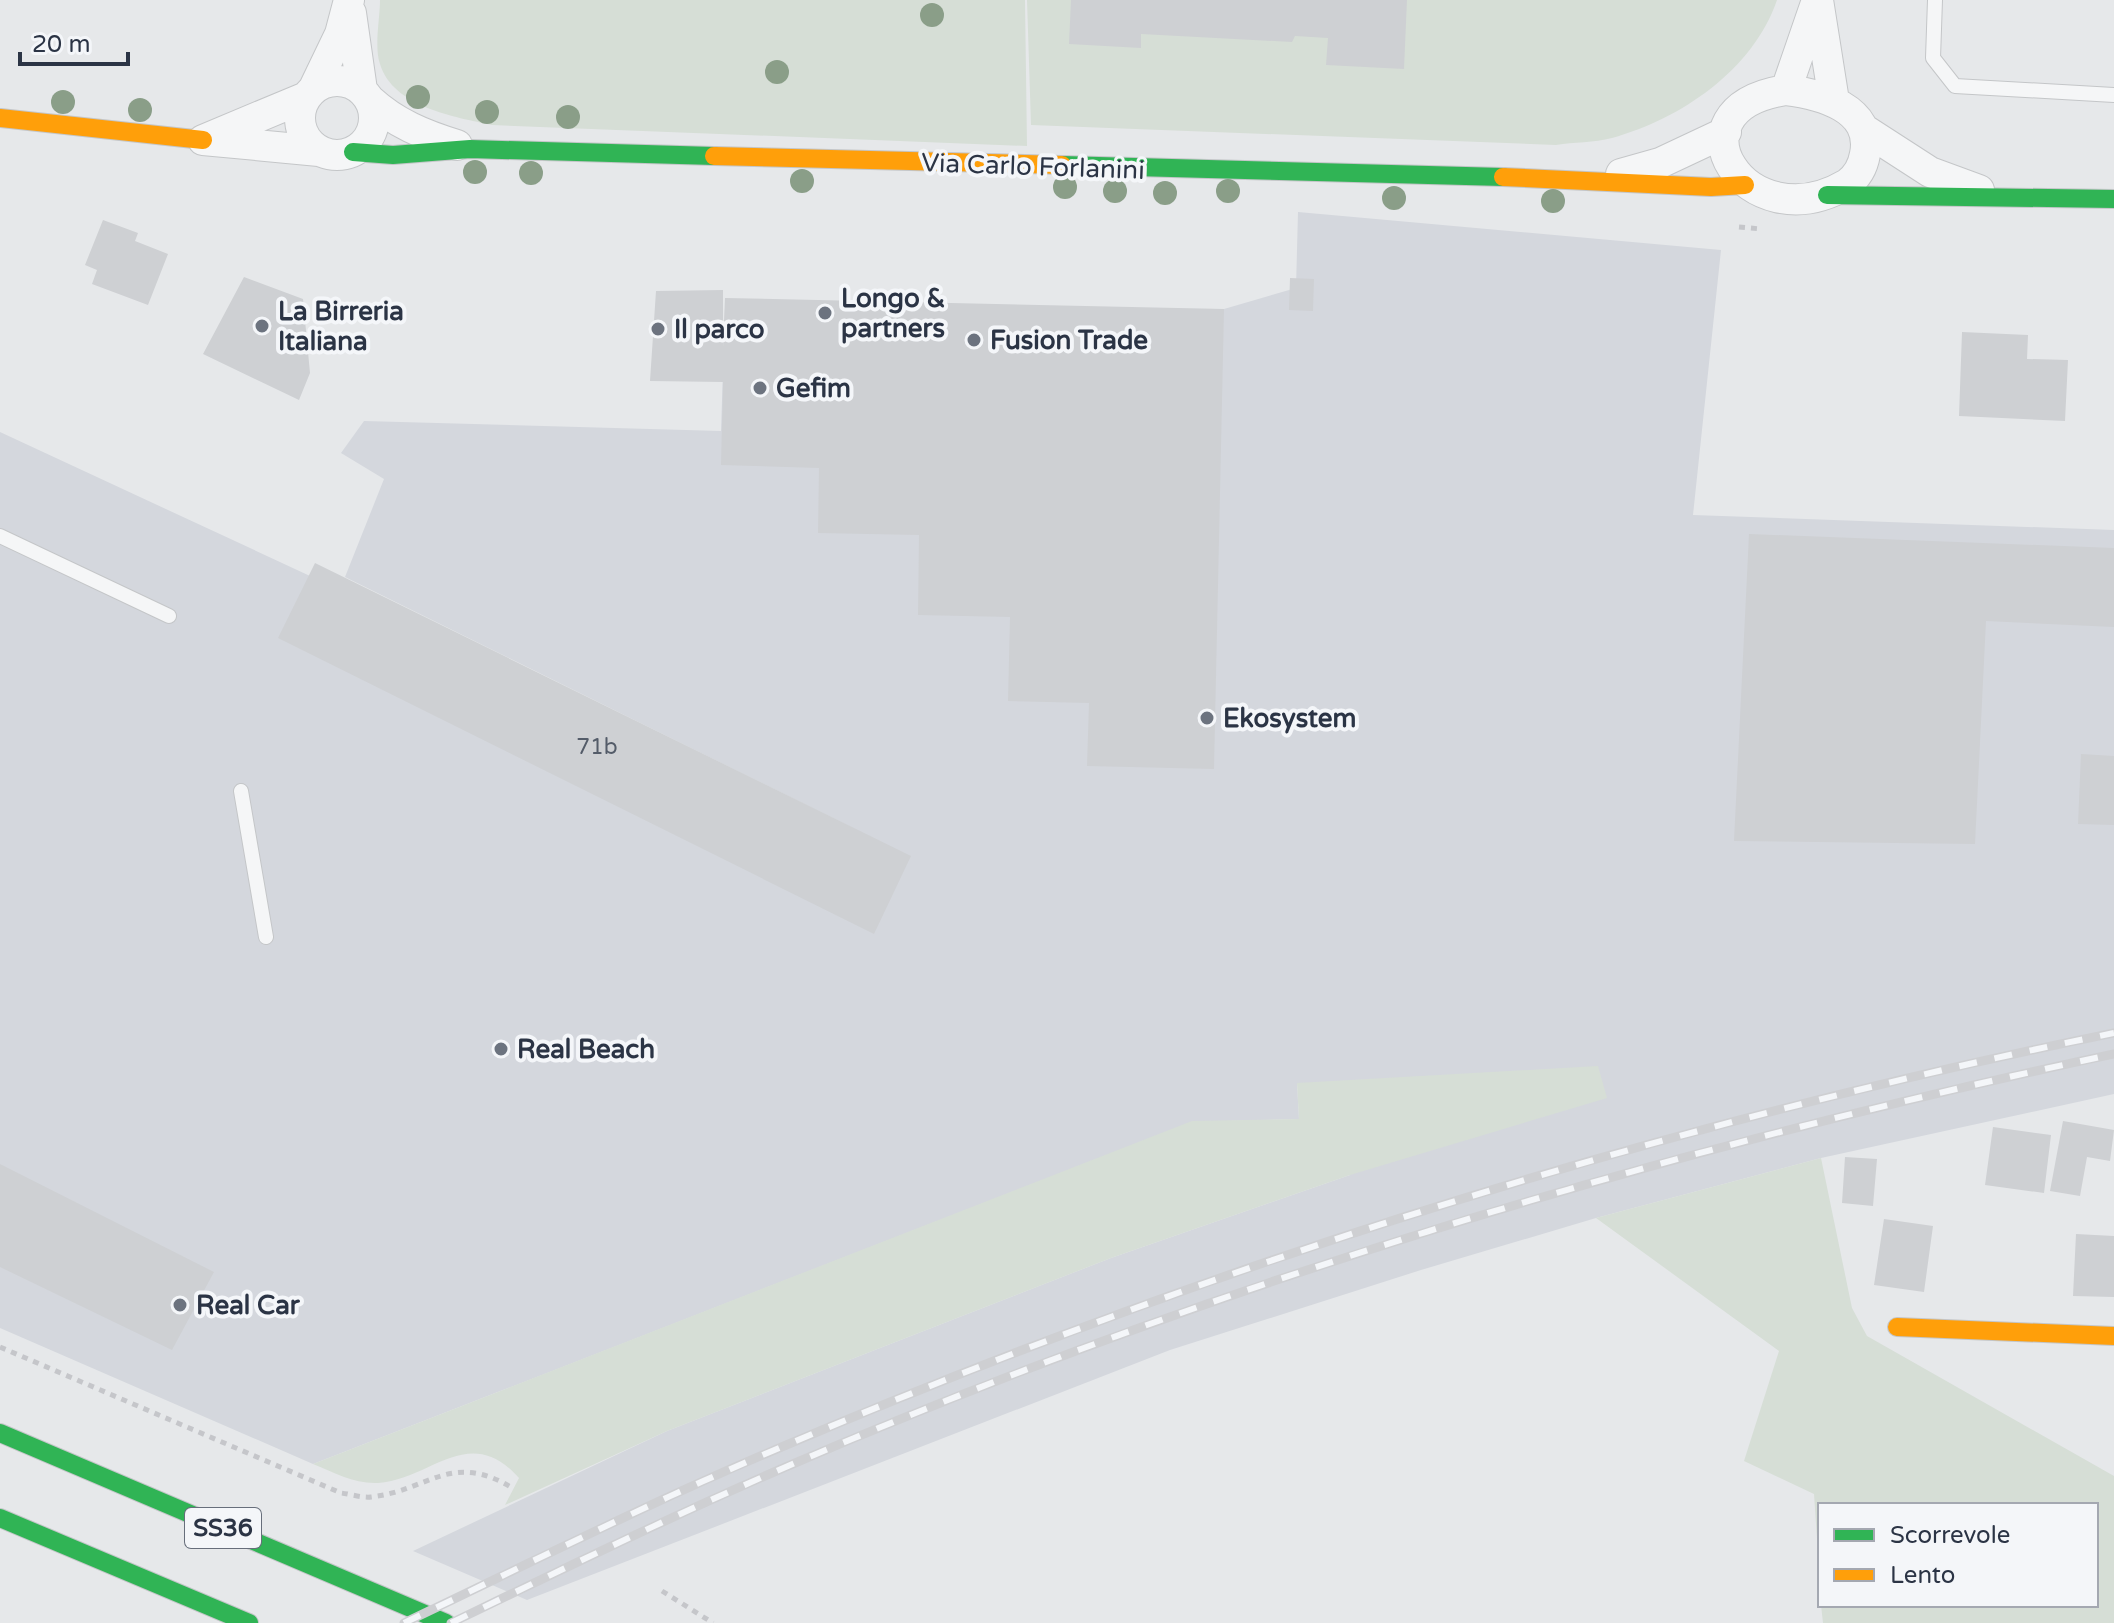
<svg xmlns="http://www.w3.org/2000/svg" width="2114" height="1623" font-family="'Varela Round',sans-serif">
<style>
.built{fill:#d4d7dd}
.green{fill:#d6ded6}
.building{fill:#ced0d3}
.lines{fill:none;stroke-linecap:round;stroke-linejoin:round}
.lane-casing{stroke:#c4c6c8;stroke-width:16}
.street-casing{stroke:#c4c6c8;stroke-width:32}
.fast-casing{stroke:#c4c6c8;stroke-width:20}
.slow-casing{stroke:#c4c6c8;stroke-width:20}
.path{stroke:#c5c6ca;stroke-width:5;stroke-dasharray:6 6;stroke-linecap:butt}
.lane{stroke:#f5f6f7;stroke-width:14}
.street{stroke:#f5f6f7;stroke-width:30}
.fast{stroke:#30b455;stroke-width:18}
.slow{stroke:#ff9f0a;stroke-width:18}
.rail-casing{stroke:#cecfd2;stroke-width:9}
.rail{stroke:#f4f6f9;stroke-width:6;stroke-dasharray:18;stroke-linecap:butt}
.tree{fill:#8a9e88}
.poi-dot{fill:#6c737f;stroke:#f4f6f9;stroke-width:3}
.labels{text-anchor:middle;stroke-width:8;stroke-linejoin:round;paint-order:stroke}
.number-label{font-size:22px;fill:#545c69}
.shield{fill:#f4f6f9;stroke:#676e7b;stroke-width:2}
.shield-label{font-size:24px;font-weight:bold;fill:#2b3445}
.street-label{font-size:26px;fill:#2b3445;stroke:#f4f6f9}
.poi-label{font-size:26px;font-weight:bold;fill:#2b3445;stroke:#f4f6f9;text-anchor:start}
</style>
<rect width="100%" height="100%" fill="#e6e8ea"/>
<path class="built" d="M1298,212L1721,250L1693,515L2114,530V1094L1821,1158L1596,1218L1421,1270L1170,1350L527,1600L413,1551L667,1431L1111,1258L1350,1175L1297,1083L1299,1119L1192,1122L313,1464L0,1328V432L855,829L345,577L384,479L341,453L364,421L721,431L725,308L1224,309L1296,288Z"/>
<path class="green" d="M380,0H1025L1027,146L492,125C455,117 393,107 380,64C374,46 380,19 380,0Z
M1027,0H1777C1753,70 1681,119 1612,138C1594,143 1574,142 1556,145L1031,125Z
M1598,1066L1607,1098L1350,1175L1111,1258L667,1431L505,1505L519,1478C469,1422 432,1479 378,1483C354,1484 335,1473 313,1464L1192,1121L1299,1119L1297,1083Z
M1821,1158L1852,1308L1867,1336L2114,1476V1623H1823L1821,1605H2096V1505H1820V1583L1814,1494L1744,1461L1779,1351L1596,1218Z"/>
<path class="building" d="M1071,0H1407L1404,69L1326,65L1328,38L1295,36L1292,42L1141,34V48L1069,44Z
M103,220L138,233L135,241L168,254L148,305L92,284L97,270L85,265Z
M244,277L303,299L310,373L299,400L203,354Z
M1290,278L1314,279L1313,311L1289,310Z
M723,290V347L725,298L1224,309L1214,769L1087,766L1089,703L1008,701L1010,617L918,615L919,535L818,533L819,468L721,465L723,382L650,381L656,291Z
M1962,332L2028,335L2027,359L2068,360L2065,421L1959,416Z
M1749,534L2114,548V627L1986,621L1975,844L1734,841Z
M315,563L911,856L874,934L278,638Z
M2081,754L2114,756V825L2078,824Z
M2063,1121L2114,1130L2110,1161L2087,1157L2080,1196L2050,1191Z
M1993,1127L2051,1135L2044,1193L1985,1185Z
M1845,1157L1877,1159L1873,1206L1842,1203Z
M0,1164L214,1272L172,1350L0,1267Z
M1884,1219L1933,1226L1924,1292L1874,1285Z
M2076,1234L2114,1236V1297L2073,1296Z"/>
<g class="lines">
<defs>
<path id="lane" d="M1935,0L1933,58L1955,86L2114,95
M0,536L169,616
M241,791L266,937"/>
<path id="street" d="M1818,0L1834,101
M351,13L362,90
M300 118a37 37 0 1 1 74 0a37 37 0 1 1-74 0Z
M314,88L340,34L349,0
M1786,90C1820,94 1874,108 1865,154C1863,166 1857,177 1847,184C1746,244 1661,109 1786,90Z
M1786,90L1815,6
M306,97L203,140L319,151
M370,100C395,123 424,135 457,145
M1865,130L1930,172L1979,190
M1621,174L1660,163L1726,132"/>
<path id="fast" d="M353,152L393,155L470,149L714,156
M1062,165L1503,177
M1827,195L2114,199
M0,1433L446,1623
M0,1518L249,1623"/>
<path id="slow" d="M0,118L203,140
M714,156L1062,165
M1503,177L1711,187L1745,185
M1897,1327L2114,1336"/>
</defs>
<use href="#lane" class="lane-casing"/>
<use href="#street" class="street-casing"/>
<use href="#fast" class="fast-casing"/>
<use href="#slow" class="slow-casing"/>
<path class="path" d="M1739,227L1761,229
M0,1347L341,1493C350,1494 362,1498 371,1497C431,1490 451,1450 514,1489
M662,1591L713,1623"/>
<use href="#lane" class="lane"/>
<use href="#street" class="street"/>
<use href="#fast" class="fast"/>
<use href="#slow" class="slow"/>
<defs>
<path id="rail" d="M404,1623C530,1563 655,1500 784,1446C1211,1265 1660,1125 2114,1033
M451,1623C563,1569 674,1515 788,1466C1214,1283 1661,1150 2114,1054"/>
</defs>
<use href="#rail" class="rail-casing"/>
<use href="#rail" class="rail"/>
</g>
<g class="tree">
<circle cx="932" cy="15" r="12"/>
<circle cx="777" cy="72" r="12"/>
<circle cx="418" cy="97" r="12"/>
<circle cx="63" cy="102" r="12"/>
<circle cx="140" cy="110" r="12"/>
<circle cx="487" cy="112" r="12"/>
<circle cx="568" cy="117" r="12"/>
<circle cx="475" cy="172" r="12"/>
<circle cx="531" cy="173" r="12"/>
<circle cx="802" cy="181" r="12"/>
<circle cx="1065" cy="187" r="12"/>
<circle cx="1115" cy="191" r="12"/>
<circle cx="1228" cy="191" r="12"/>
<circle cx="1165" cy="193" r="12"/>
<circle cx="1394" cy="198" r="12"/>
<circle cx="1553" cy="201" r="12"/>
</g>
<g class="poi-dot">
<circle cx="825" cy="313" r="8"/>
<circle cx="262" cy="326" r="8"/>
<circle cx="658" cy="329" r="8"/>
<circle cx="974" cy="340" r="8"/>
<circle cx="760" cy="388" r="8"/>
<circle cx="1207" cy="718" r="8"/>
<circle cx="501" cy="1049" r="8"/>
<circle cx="180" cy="1305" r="8"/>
</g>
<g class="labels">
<g class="number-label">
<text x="597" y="754">71b</text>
</g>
<rect class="shield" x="185" y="1508" width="76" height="40" rx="6"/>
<g class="shield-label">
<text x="223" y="1536">SS36</text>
</g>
<g class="street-label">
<text transform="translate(1033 166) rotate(2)" y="9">Via Carlo Forlanini</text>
</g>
<g class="poi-label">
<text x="841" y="307">Longo &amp;<tspan x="841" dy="30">partners</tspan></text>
<text x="278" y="320">La Birreria<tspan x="278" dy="30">Italiana</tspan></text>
<text x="674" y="338">Il parco</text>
<text x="990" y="349">Fusion Trade</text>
<text x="776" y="397">Gefim</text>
<text x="1223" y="727">Ekosystem</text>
<text x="517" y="1058">Real Beach</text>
<text x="196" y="1314">Real Car</text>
</g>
</g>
<rect x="1818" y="1503" width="280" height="104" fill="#f4f6f9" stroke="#a4a8b1" stroke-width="2"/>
<rect x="1834" y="1529" width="40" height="12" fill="#30b455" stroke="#a4a8b1" stroke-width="2"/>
<text x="1890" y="1543" font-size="24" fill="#2b3445">Scorrevole</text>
<rect x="1834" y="1569" width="40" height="12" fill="#ff9f0a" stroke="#a4a8b1" stroke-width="2"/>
<text x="1890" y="1583" font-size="24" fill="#2b3445">Lento</text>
<path d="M20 52v12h108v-12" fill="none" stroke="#2b3445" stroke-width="4"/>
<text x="32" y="52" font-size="24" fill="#2b3445" stroke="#f4f6f9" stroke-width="6" paint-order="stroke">20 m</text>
</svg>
